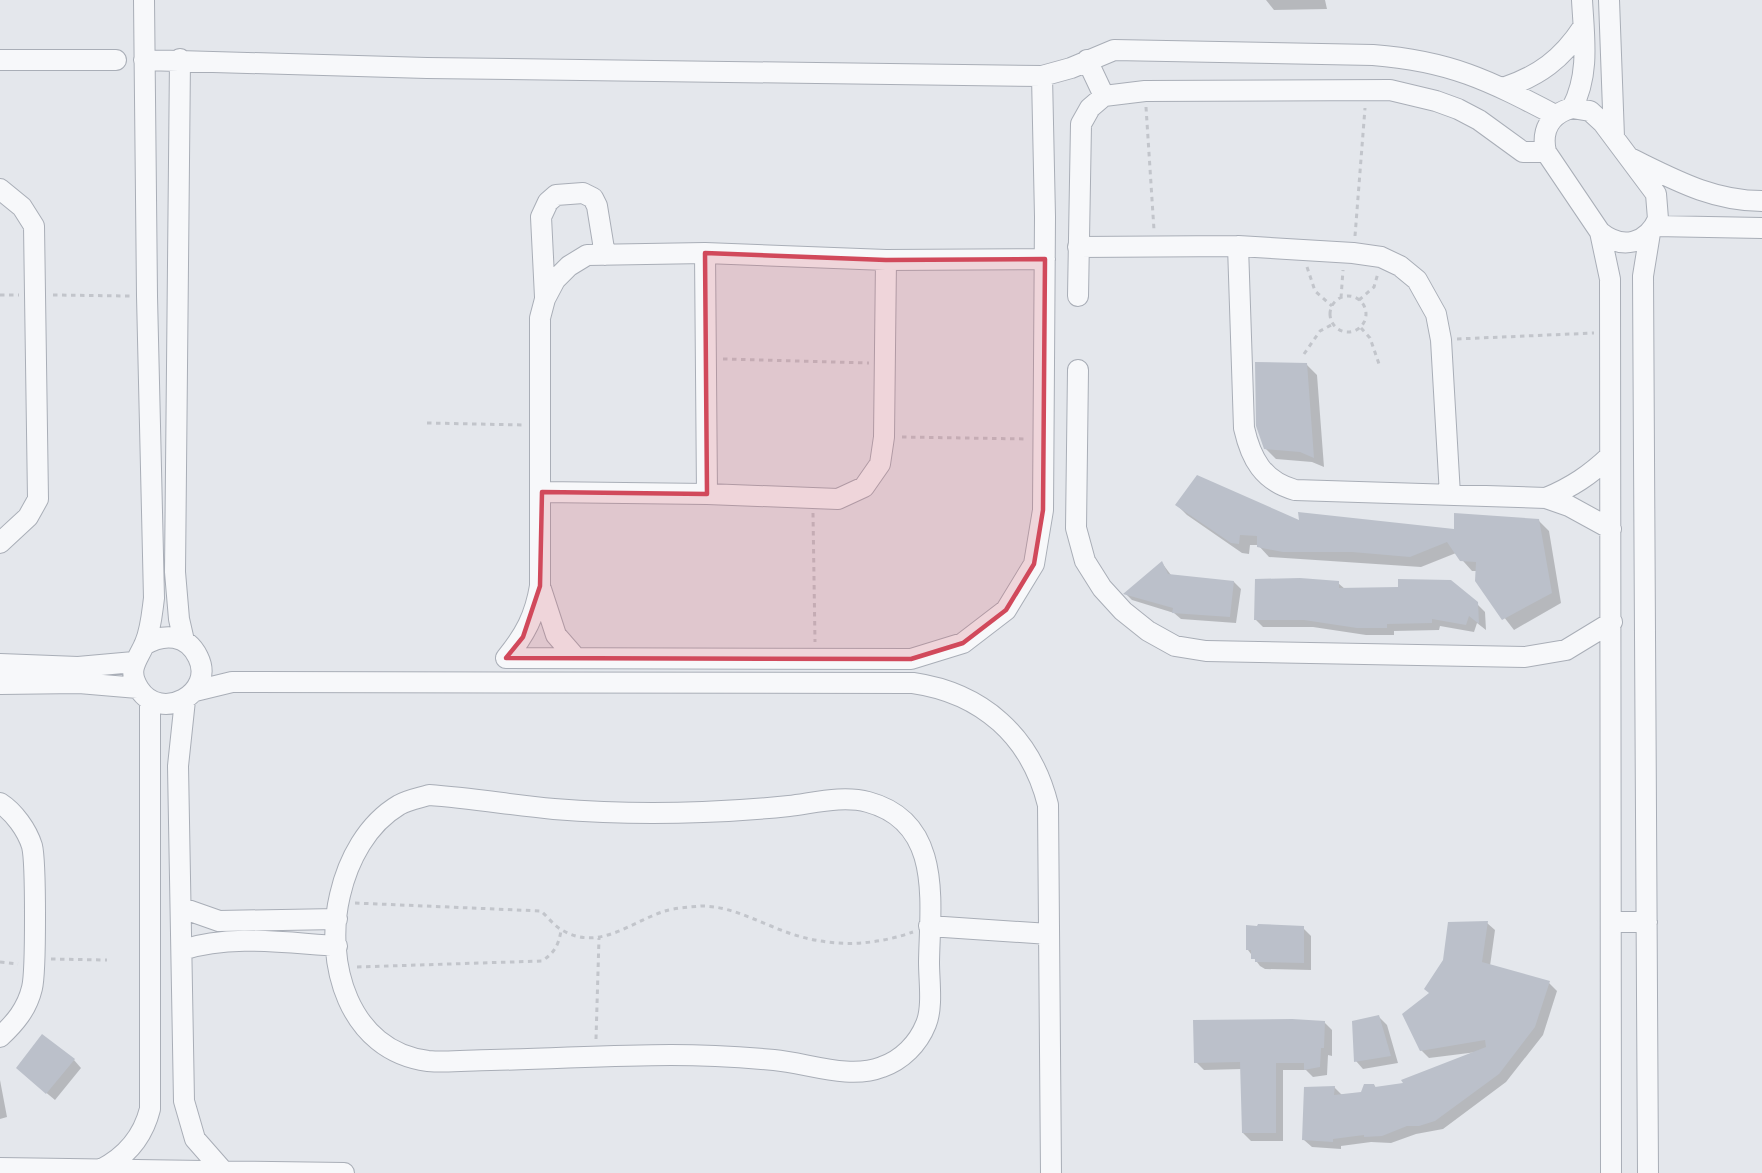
<svg xmlns="http://www.w3.org/2000/svg" width="1762" height="1173" font-family="'PT Sans',sans-serif">
<style>
.shadow{fill:#0003}
.building{fill:#bbc0ca}
.lines{fill:none;stroke-linecap:round;stroke-linejoin:round}
.minor-casing{stroke:#a9aeb7;stroke-width:22}
.path{stroke:#c2c5cb;stroke-width:3;stroke-dasharray:4.5 4.5;stroke-linecap:butt}
.minor{stroke:#f7f8fa;stroke-width:20}
.marked{fill:#d1495b;fill-opacity:0.2;stroke:#d1495b;stroke-width:4.5;stroke-linejoin:round}
</style>
<rect width="100%" height="100%" fill="#e4e7ec"/>
<path class="shadow" d="M1266,0H1325L1327,9L1274,10Z
M1306,364L1317,375L1324,467L1312,462L1276,459L1265,448Z
M1177,505L1300,523L1456,531L1538,520L1549,531L1561,603L1514,630L1476,581L1477,571H1472L1456,553L1421,567L1269,557L1258,545H1250L1249,554L1242,553L1187,515Z
M1162,563L1171,575L1234,582L1241,589L1236,623L1181,619L1174,613L1132,600L1126,594Z
M1338,583L1345,589L1477,604L1485,612L1486,630L1477,623L1474,632L1440,626L1439,630L1394,631V635H1366L1313,627H1263L1255,619Z
M1487,923L1495,930L1490,966L1549,983L1557,991L1543,1035L1506,1082L1443,1129L1416,1134L1391,1143L1371,1142L1341,1146V1149L1312,1147L1304,1140L1334,1087L1343,1096L1362,1093L1374,1085L1377,1089L1405,1084L1477,1052L1429,1058L1421,1050L1431,993Z
M1259,928H1303L1311,936V970L1265,969L1260,966L1248,950Z
M1379,1017L1387,1025L1398,1063L1363,1069L1356,1061Z
M1324,1022L1332,1030V1056L1328,1055L1327,1075L1313,1077L1306,1070H1283V1141H1251L1243,1133L1242,1069L1204,1070L1196,1062Z
M74,1060L81,1068L55,1100L25,1075Z
M0,1080L7,1117L0,1119Z"/>
<path class="building" d="M1255,362L1307,363L1314,458L1300,452L1264,449L1256,426Z
M1197,475L1299,520L1298,512L1454,529V513L1539,519L1552,593L1502,620L1475,581L1476,562L1460,561L1447,542L1410,557L1352,552H1283L1257,547V536L1240,535L1239,544L1231,543L1175,505Z
M1162,561L1168,574L1234,581L1230,617L1172,613L1173,608L1123,594Z
M1300,578L1339,581V588L1398,587V579L1451,580L1478,602L1479,624L1469,616L1466,625L1432,619V623L1387,624V628H1357L1304,620H1254L1255,579Z
M1488,921L1482,962L1550,981L1535,1027L1499,1074L1435,1121L1419,1126H1407L1382,1136L1364,1137V1135L1333,1139V1142L1302,1140L1304,1087L1335,1086L1334,1095L1361,1092L1364,1084H1374L1375,1087L1403,1083L1401,1080L1486,1047L1485,1040L1420,1051L1402,1014L1429,993L1424,989L1443,960L1448,922Z
M1258,924L1304,926V963L1255,962V959H1251V950H1246V925L1257,926Z
M1379,1015L1391,1056L1354,1062L1352,1021Z
M1292,1019L1325,1021L1324,1048H1321L1320,1067L1304,1070V1063H1276V1133H1242L1240,1062L1194,1063L1193,1020Z
M42,1034L75,1059L46,1094L16,1068Z"/>
<g class="lines">
<defs>
<path id="minor" d="M144,0L147,296L154,598C152,613 151,629 145,643C138,660 126,669 139,689C161,723 216,693 198,657C187,634 164,633 144,645
M1609,0L1614,137
M180,59L175,572L179,619L184,641
M0,60H116
M144,60L427,68L1042,76L1071,68L1114,50L1373,55C1450,61 1488,80 1555,115
M1087,60L1104,96
M1503,88C1539,76 1562,59 1583,27
M1572,108L1590,111L1603,123L1656,194L1658,219C1647,244 1622,250 1600,232L1546,152C1541,130 1550,114 1572,108Z
M1572,108C1590,74 1584,37 1582,0
M1632,159C1675,180 1713,201 1762,201
M0,189L22,207L34,226L38,499L28,517L0,543
M1655,226L1762,228
M1600,232L1610,279L1611,1173
M1238,246L1244,428C1251,459 1263,481 1295,490L1546,498L1569,506L1611,529
M1078,247L1238,246L1353,253L1381,257L1400,266L1417,280L1436,314L1441,340L1450,495
M705,253L707,494
M1078,296L1081,124L1090,108L1104,96L1145,91L1390,90L1436,101L1458,109L1479,120L1523,152H1546
M545,297L541,217L548,202L556,195L583,193L593,198L597,206L605,255
M1078,370L1076,528L1085,561L1102,588L1123,611L1148,631L1175,646L1206,651L1525,657L1566,650L1612,622
M542,492L707,494L838,499L864,487L880,464L884,437L886,260
M1546,498C1572,487 1590,475 1610,456
M541,589L556,635L576,658
M506,658L911,659L963,643L1006,610L1034,564L1043,510L1045,217L1042,76
M506,658C525,635 535,616 540,586V318L545,299L555,280L569,266L587,255L705,253L886,260L1045,259
M0,664L78,667L134,662
M0,684L79,683L138,688
M195,691L232,682L913,683C982,693 1031,736 1048,805L1051,1173
M185,700L178,766L184,1101L195,1139L224,1172
M429,795C471,798 512,805 554,809C603,813 654,814 703,812C732,811 761,809 789,806C814,803 843,795 868,802C943,822 930,902 929,962C929,981 933,1007 926,1024C918,1044 902,1060 882,1067C849,1080 808,1063 774,1060C740,1057 706,1055 671,1055C611,1055 551,1059 491,1060C470,1060 448,1063 428,1061C348,1051 324,962 340,895C348,860 367,824 399,805C407,800 419,798 429,795Z
M0,803C14,812 27,830 32,846C36,862 36,972 32,988C27,1009 15,1023 0,1037
M182,908L219,921L337,919
M1611,922H1647
M929,926L1049,934
M182,950C232,934 286,943 337,946
M0,1168L344,1173
M100,1170C126,1157 143,1137 150,1109V700
M1648,1173L1643,276L1650,233"/>
</defs>
<use href="#minor" class="minor-casing"/>
<path class="path" d="M1146,107L1154,230
M1355,236L1365,108
M1307,267L1315,291L1332,306
M0,295H19
M53,295L130,296
M1330 314a18 18 0 1 1 36 0a18 18 0 1 1-36 0Z
M1341,298L1343,270
M1359,300L1374,287L1378,273
M1361,328L1370,338L1379,364
M1457,339L1594,333
M1304,354L1320,331L1333,324
M723,359L869,363
M427,423L525,425
M902,437L1027,439
M813,513L815,642
M355,903L541,911C548,917 554,926 562,930C599,952 630,922 665,911C675,908 690,907 701,906C727,906 748,917 771,926C819,947 864,949 913,932
M51,959L107,960
M0,962L18,964
M357,967L542,961C554,953 559,945 561,930
M596,1039L599,938"/>
<use href="#minor" class="minor"/>
</g>
<path class="marked" d="M705,253L886,260L1045,259L1043,510L1034,564L1006,610L963,643L911,659L506,658L523,637L540,586L542,492L707,494Z"/>
</svg>
